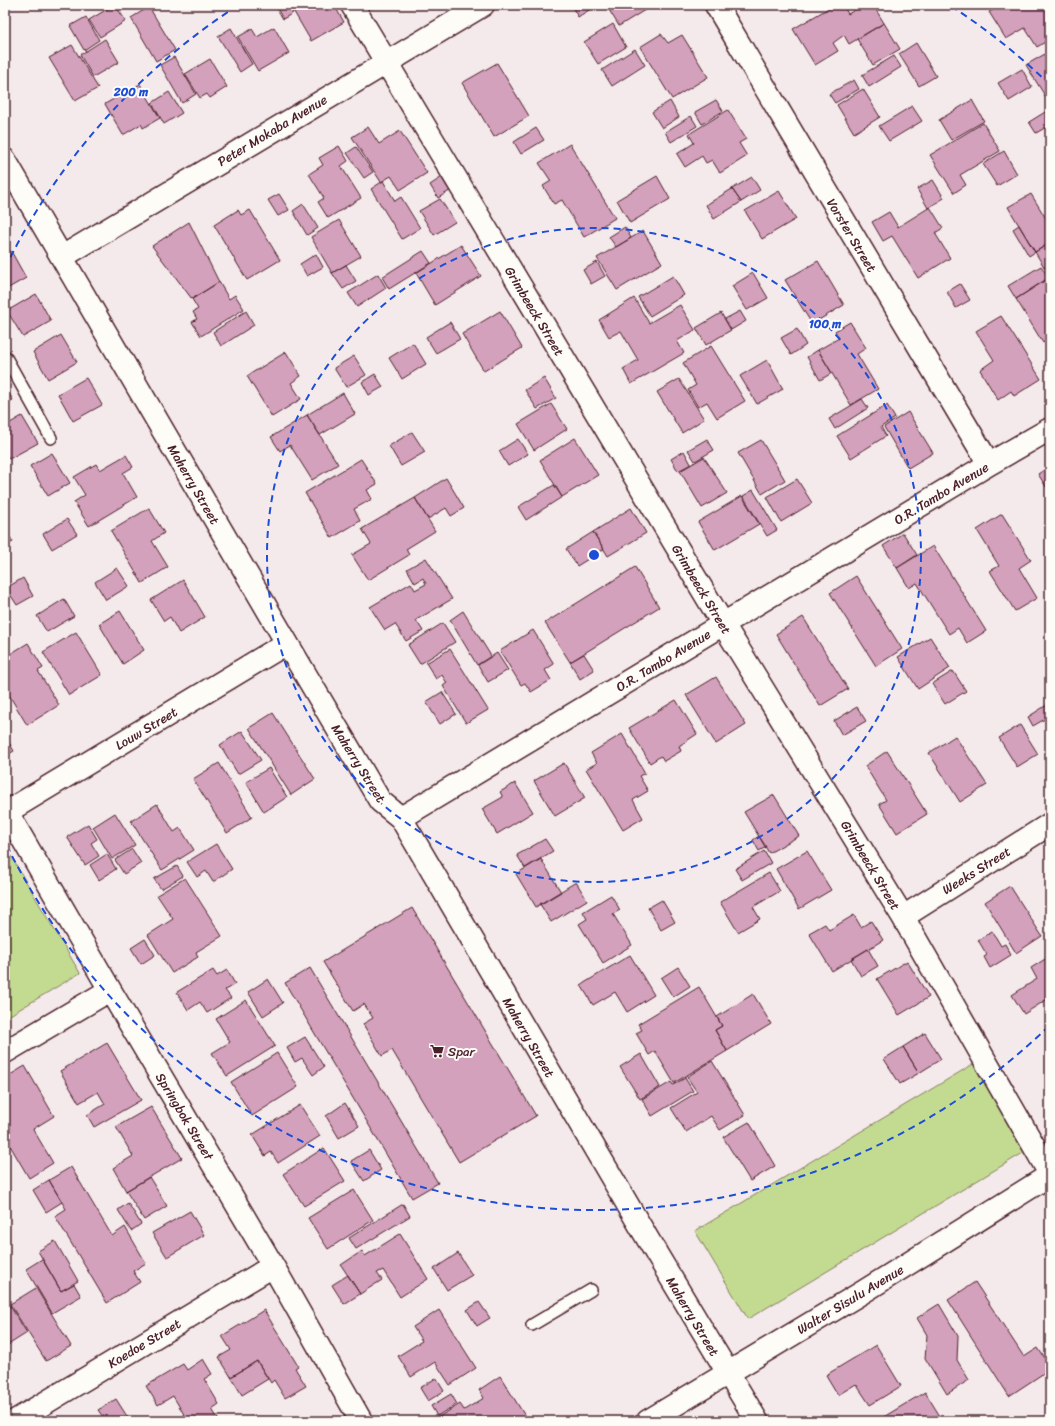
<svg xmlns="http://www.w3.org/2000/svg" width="1055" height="1426" font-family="Sriracha,sans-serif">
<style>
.green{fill:#c2db91;stroke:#867d5e}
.building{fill:#d4a1bc;stroke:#4a1f2b}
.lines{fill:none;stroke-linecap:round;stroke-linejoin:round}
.lane-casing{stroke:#4a1f2b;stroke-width:14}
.street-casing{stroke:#4a1f2b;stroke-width:25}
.lane{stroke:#fdfcf7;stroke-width:11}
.street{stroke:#fdfcf7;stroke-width:22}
.ring{fill:none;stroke:#1d4ed8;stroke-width:2;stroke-dasharray:7 5}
.labels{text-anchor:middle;stroke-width:4;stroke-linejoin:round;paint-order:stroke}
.street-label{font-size:13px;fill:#4a1f2b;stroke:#fdfcf7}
.poi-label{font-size:13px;fill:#4a1f2b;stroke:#fdfcf7;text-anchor:start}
.centre{fill:#1d4ed8;stroke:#fdfcf7;stroke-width:2}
.ring-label{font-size:12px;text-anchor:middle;font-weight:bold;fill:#1d4ed8;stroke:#fdfcf7;stroke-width:4;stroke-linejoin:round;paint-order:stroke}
</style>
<rect width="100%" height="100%" fill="#f5eaeb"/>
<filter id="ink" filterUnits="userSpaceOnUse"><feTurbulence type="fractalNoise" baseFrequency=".025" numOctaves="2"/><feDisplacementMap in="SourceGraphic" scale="8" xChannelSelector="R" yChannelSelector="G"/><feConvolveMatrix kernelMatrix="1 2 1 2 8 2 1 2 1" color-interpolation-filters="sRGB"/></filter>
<g filter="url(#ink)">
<path class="green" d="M5,846L80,973L5,1018Z
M975,1063L1028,1150L748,1319L695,1231Z"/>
<path class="building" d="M114,5H115L126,21L100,37L89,20Z
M275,5H288L293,13L283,19Z
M306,5H334L344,22L311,41L294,12Z
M571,5H597L578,17Z
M606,5H653L619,26Z
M834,5H843L848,14L863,5H873L884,23L849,44L844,35L833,43L838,51L815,65L793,29Z
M1001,5H1050V39L1037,47L1025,28L1006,39L989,12Z
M149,7L175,50L156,61L131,18Z
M86,17L99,40L84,50L70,26Z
M884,23L900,49L873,65L857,39Z
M613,24L626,47L598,64L584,42Z
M274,27L289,53L258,71L238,37L252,29L257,37Z
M231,28L252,64L240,72L218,36Z
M661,34L668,43L682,35L708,77L672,99L640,47Z
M105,39L119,62L93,77L80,55Z
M916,43L936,76L919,86L899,54Z
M72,45L98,88L75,101L49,58Z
M635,49L645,65L612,86L602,70Z
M1050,51V104L1026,65Z
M894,56L901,67L869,87L862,75Z
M174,57L196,94L182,103L160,65Z
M210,59L227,87L210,98L207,94L200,98L185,74Z
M497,63L529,116L494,137L462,83Z
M1022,69L1032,87L1009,101L998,83Z
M854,80L859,89L835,103L829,94Z
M140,84L160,118L143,128L141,124L123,135L105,104Z
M863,89L880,117L854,133L837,105Z
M169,92L182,113L164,124L152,103Z
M716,100L723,111L702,124L695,112Z
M972,100L984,121L951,140L939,120Z
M670,101L679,117L662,128L652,112Z
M912,106L922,121L889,141L879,126Z
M1050,109V125L1036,133L1029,122Z
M728,110L746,139L739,143L747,156L720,173L712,160L706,163L702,156L685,167L677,154L694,143L689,134Z
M691,116L697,126L671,142L665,132Z
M983,123L1000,151L960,175L966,185L954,193L930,155Z
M368,127L379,144L400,131L427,173L400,190L391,176L381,182L352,137Z
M536,128L544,140L521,154L514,142Z
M570,144L615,218L584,237L562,200L554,204L543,186L551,181L539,163Z
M339,146L348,161L341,166L361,198L328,218L318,202L324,198L309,174L323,165L319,158Z
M356,147L373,172L364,178L347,153Z
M1004,151L1017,174L997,186L983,164Z
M445,175L453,189L438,198L430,185Z
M657,176L670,199L630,223L617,200Z
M752,177L760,190L741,202L732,189Z
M933,180L944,198L928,208L917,189Z
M383,181L395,201L401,197L420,228L402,239L371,189Z
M732,189L741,202L714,219L706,205Z
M779,191L796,219L762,239L745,211Z
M279,194L289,210L278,216L268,200Z
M1031,194L1050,225V243L1035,252L1008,207Z
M440,199L455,222L434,235L419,211Z
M303,204L318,228L307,235L293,211Z
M930,207L943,228L935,233L950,258L918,278L892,236L883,241L872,222L889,212L898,227Z
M238,210L241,215L250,210L280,260L247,280L214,225Z
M339,220L361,256L332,273L311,237Z
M189,222L219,282L192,299L152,246Z
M1019,225L1035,252L1029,256L1013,229Z
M625,227L631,238L616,247L609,237Z
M643,231L662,263L617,290L597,258Z
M1050,243V275H1049L1035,252Z
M461,245L481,276L435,305L416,273Z
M11,251L26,278L5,290V255Z
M423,251L431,263L389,289L382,277Z
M316,254L323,267L307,276L300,264Z
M818,261L844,305L812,324L785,280Z
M597,262L605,276L591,284L583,270Z
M346,265L356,281L343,289L332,273Z
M1041,266L1049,278L1016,299L1008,286Z
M753,273L768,298L747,310L732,286Z
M378,274L386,288L357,307L348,293Z
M673,276L684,295L650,316L638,297Z
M1050,277V338L1043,343L1016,299Z
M219,282L229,299L235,295L244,309L201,336L192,322L197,319L193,312L198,309L192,299Z
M960,284L970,300L956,308L947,292Z
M36,294L51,321L23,337L7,311Z
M634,298L649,323L680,305L695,330L677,341L684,353L631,384L623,369L638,360L621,331L609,337L599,320Z
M246,311L254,325L221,346L213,332Z
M500,311L522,348L484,371L462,334Z
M740,311L746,321L731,330L725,319Z
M721,313L731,330L706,345L696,328Z
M1001,316L1041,379L1014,396L1011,391L998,400L980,370L994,360L976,331Z
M450,322L460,339L436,353L426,337Z
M850,322L866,348L857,354L878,389L851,405L818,350L839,338L835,331Z
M797,329L806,345L791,355L781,338Z
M61,335L77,362L48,379L33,352Z
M413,343L426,364L402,379L389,358Z
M711,346L745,401L717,418L707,402L698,407L688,390L696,385L683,363Z
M818,350L832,373L820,380L807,357Z
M286,352L301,376L291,383L301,399L272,417L247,376Z
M354,356L366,375L346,387L334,368Z
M767,360L783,389L757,404L740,376Z
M375,374L383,387L369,395L362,382Z
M86,378L102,405L73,421L58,394Z
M544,378L556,398L537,409L525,390Z
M679,379L704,419L682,433L657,392Z
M5,387L13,400L5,404Z
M343,393L355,414L320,435L307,415Z
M862,399L868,408L835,429L829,419Z
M551,404L567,429L534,450L518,424Z
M887,405L895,418L881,427L886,436L851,458L837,436Z
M908,412L933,453L908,468L884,427Z
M307,415L338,464L312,480L290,445L280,451L271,437Z
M22,416L38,443L9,459L5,452V426Z
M412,432L425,452L401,466L389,446Z
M575,438L598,475L562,497L540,460Z
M518,439L528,454L508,466L499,451Z
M707,439L714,450L695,461L688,450Z
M761,440L785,480L762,494L738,453Z
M684,451L691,464L678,471L671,459Z
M52,453L70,483L48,496L30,466Z
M126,455L133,467L123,473L137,497L89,526L74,502L85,495L74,477L96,464L100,470Z
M704,457L727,493L702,508L680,471Z
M361,459L377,484L367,490L372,499L354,509L360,521L332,538L305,493Z
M1050,466V493L1038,474Z
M446,478L464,508L451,516L446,508L428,519L415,498Z
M797,479L812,503L781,522L767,497Z
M554,485L562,497L526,520L518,507Z
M753,490L777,530L767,536L743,496Z
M742,496L759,524L715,550L698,522Z
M415,498L435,531L406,549L409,555L368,580L352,555L371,544L362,529Z
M149,508L164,533L152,541L168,567L142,583L111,531Z
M631,508L646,533L608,556L593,532Z
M1002,514L1031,560L1019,568L1037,598L1015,611L990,571L999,566L977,530Z
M67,519L77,534L52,549L43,534Z
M5,529L13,542L5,546Z
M593,532L604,549L577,566L566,549Z
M903,533L917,555L897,568L883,546Z
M933,546L986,631L967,643L958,628L949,634L917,583L909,588L897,568Z
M426,558L452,599L416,620L423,631L406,641L395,624L385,630L370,607L411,583L415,590L426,584L423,578L415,583L407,569Z
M635,567L659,607L570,662L545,623Z
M117,568L129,586L106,600L95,582Z
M856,576L902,649L876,666L830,593Z
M23,578L33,596L17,605L6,588Z
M183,580L205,617L179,633L170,617L164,621L151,600Z
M64,599L74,616L47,632L37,616Z
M120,611L144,650L123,664L99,624Z
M463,611L491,656L477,665L450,620Z
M803,617L848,689L820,706L776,634Z
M443,623L455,642L420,664L408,645Z
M533,630L554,664L545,670L551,680L531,692L525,683L521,685L500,651Z
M76,632L102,675L69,695L43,652Z
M930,637L950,668L918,689L898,657Z
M28,643L43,668L38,671L59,705L27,725L6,690L5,691V657Z
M450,649L488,710L466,723L443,686L447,683L442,675L436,679L426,663Z
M497,653L508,670L488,682L478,665Z
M584,654L594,670L580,679L570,662Z
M953,671L966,691L945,704L932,684Z
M716,677L746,725L716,744L686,695Z
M442,692L456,714L440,724L426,702Z
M676,700L697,734L679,746L681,751L664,761L661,756L650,763L629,728Z
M1050,703V716L1033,726L1028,717Z
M857,707L866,721L842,735L834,721Z
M273,713L315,779L291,795L249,728Z
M1050,718V728L1045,721Z
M1020,725L1038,754L1017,767L999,738Z
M242,731L261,760L238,774L220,745Z
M622,734L645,773L639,776L648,791L633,800L643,818L623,830L586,769L597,763L591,753Z
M5,736L14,751L5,756Z
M955,736L987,785L960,802L929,753Z
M887,751L927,814L897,833L879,804L886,800L865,766Z
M219,763L252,817L227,833L193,779Z
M564,763L585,798L555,816L534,781Z
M269,768L287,797L264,812L246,782Z
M515,783L533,812L497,834L482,809L503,797L500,792Z
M774,795L799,836L769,853L744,812Z
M157,804L174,832L180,828L194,850L162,870L131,821Z
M115,813L135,845L112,859L93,827Z
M88,824L97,839L91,843L99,856L85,865L67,837Z
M759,836L766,847L759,851L753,840Z
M545,839L553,851L525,868L517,855Z
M216,844L232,869L213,882L206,871L197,877L187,862Z
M132,849L141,863L124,874L115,860Z
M764,851L771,863L742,880L735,869Z
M807,851L831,890L799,909L776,869Z
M107,854L116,869L99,880L90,865Z
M541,859L561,892L536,907L516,874Z
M177,866L183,876L161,889L154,879Z
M769,873L780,891L753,907L760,919L738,932L720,902Z
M185,878L222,936L196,952L198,957L172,973L148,935L173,919L157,895Z
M576,882L587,900L551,922L540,904Z
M1010,886L1042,936L1016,953L985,902Z
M611,895L620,910L613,914L632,945L603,963L579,924L587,919L583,912Z
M662,900L675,922L661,930L648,908Z
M412,908L536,1116L459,1162L392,1050L382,1056L363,1024L373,1018L364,1004L353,1011L323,962Z
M854,915L861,927L871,921L883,940L832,971L809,933L825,924L829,930Z
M992,931L1001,946L1005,944L1011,955L990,968L984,957L987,955L978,940Z
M145,939L155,955L141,964L131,948Z
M868,949L878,966L861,976L851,959Z
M630,955L654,995L627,1012L615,992L593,1005L581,985Z
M1050,956V999L1049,998L1024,1014L1012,995L1037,979L1031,968Z
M907,961L929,997L899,1015L877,979Z
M678,967L690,986L673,997L661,978Z
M310,968L438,1183L412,1198L285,983Z
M213,970L217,976L227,970L235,984L225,990L231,998L207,1013L200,1002L188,1010L177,992Z
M268,979L283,1003L263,1016L248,992Z
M699,987L722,1026L715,1030L727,1051L674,1083L655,1051L649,1055L636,1033L642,1030L638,1024Z
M753,994L771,1024L727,1051L715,1030L722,1026L717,1017Z
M246,1000L275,1046L227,1076L212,1053L230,1042L216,1019Z
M925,1033L941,1059L919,1073L903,1047Z
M305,1037L324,1067L313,1075L302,1058L295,1062L287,1048Z
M107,1043L141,1100L94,1127L87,1115L105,1104L98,1092L79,1103L60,1071Z
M903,1047L919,1073L900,1084L884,1059Z
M1050,1050V1060L1045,1053Z
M277,1053L298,1087L252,1116L231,1082Z
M641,1054L660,1087L640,1099L620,1067Z
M712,1061L745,1115L720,1130L711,1116L686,1132L671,1108L697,1092L687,1077Z
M25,1066L54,1116L33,1129L53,1163L29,1178L5,1137V1078Z
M685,1078L693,1091L652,1116L642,1099L671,1082L673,1085Z
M345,1103L359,1126L339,1138L326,1116Z
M300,1105L320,1136L278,1163L271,1152L265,1156L252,1135Z
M151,1107L182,1158L126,1191L113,1168L133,1156L116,1127Z
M749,1122L775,1166L750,1181L723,1137Z
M324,1148L345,1181L304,1206L283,1174Z
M369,1150L381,1170L364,1181L351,1161Z
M71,1167L112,1236L125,1227L146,1263L133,1271L140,1282L107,1303L55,1216L66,1209L49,1180Z
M149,1177L167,1206L144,1220L126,1191Z
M49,1180L62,1202L46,1212L33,1190Z
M354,1190L373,1220L328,1249L308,1218Z
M128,1203L141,1224L131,1231L118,1210Z
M403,1204L410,1216L356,1249L349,1238Z
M190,1211L204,1235L167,1257L152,1233Z
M400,1234L428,1279L400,1297L383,1270L377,1273L382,1280L360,1294L341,1265L362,1251L365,1256Z
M55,1241L78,1281L61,1291L38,1251Z
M458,1253L472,1275L447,1290L434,1269Z
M42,1259L61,1291L74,1284L81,1296L52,1313L26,1269Z
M348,1275L360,1294L344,1304L332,1285Z
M975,1282L1024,1357L1038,1348L1050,1366V1369L1009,1396L948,1300Z
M36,1288L71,1346L46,1361L10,1304Z
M479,1302L490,1318L477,1326L467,1310Z
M939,1304L958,1336L957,1360L969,1380L947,1394L925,1358L927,1335L917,1318Z
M10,1306L27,1333L8,1345L5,1340V1309Z
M264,1310L298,1366L295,1368L306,1386L285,1398L274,1380L271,1383L257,1361L231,1377L219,1357L231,1350L222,1336Z
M439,1310L476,1368L450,1385L435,1362L411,1377L398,1356L422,1341L413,1327Z
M876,1345L901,1386L870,1405L856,1384L838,1395L826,1375Z
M203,1359L212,1374L204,1379L219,1404L212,1409L219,1421H188L173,1396L158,1405L146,1386L183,1364L187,1370Z
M257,1361L268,1379L242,1395L231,1377Z
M500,1376L525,1416L518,1421H439L437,1418L460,1404L464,1410L484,1398L479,1390Z
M436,1378L444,1391L428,1401L420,1388Z
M925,1392L943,1421H877Z
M451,1394L457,1404L437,1416L431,1406Z
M116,1399L130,1421H96L103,1417L98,1410Z"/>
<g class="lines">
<defs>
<path id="lane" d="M5,356L51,438
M532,1325L591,1290"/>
<path id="street" d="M352,5L723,624L903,917L1050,1174
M716,5L989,464
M5,160L287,643L380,801L401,818L656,1253L757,1421
M62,257L483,5
M7,812L110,990L273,1266L361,1421
M5,813L287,643
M401,818L989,464L1050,429
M903,917L1050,824
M5,1052L110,990
M15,1421L273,1266
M648,1421L863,1292L1050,1175"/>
</defs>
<use href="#lane" class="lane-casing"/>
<use href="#street" class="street-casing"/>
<use href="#lane" class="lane"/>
<use href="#street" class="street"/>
</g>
</g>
<g class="ring">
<circle cx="594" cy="555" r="327"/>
<path d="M1049 1026A655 655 0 0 1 5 842M5 268A655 655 0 0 1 237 6M951 6A655 655 0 0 1 1049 84"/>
</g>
<defs>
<symbol id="supermarket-bare" viewBox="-9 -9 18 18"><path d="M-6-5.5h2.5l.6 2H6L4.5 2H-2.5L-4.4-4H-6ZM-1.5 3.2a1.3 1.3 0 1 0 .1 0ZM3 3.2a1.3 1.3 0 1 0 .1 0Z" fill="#4a1f2b" stroke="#fdfcf7" stroke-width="2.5" paint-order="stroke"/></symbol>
</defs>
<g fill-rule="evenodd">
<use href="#supermarket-bare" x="427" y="1041" width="20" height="20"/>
</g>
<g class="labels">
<g class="street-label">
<text transform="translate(272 130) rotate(-31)" y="5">Peter Mokaba Avenue</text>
<text transform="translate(852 235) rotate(59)" y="5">Vorster Street</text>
<text transform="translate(535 311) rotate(59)" y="5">Grimbeeck Street</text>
<text transform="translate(194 484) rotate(60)" y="5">Maherry Street</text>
<text transform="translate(941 493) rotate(-31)" y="5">O.R. Tambo Avenue</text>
<text transform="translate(702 589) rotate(59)" y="5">Grimbeeck Street</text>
<text transform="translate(663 660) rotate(-31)" y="5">O.R. Tambo Avenue</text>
<text transform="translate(146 728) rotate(-31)" y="5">Louw Street</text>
<text transform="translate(359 763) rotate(58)" y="5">Maherry Street</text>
<text transform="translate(871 865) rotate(59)" y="5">Grimbeeck Street</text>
<text transform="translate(976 870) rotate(-32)" y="5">Weeks Street</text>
<text transform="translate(529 1037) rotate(60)" y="5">Maherry Street</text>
<text transform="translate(185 1116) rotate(59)" y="5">Springbok Street</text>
<text transform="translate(850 1299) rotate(-31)" y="5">Walter Sisulu Avenue</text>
<text transform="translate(693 1316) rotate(59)" y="5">Maherry Street</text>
<text transform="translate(144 1343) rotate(-31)" y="5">Koedoe Street</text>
</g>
<g class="poi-label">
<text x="448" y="1056">Spar</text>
</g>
</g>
<circle cx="594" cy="555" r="6" class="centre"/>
<g class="ring-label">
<text x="131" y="96">200 m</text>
<text x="825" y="328">100 m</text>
</g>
<rect width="1055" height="1426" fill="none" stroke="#fdfcf7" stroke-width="20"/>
<rect x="10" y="10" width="1035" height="1406" fill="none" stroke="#4a1f2b" stroke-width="1.5" filter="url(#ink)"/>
</svg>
